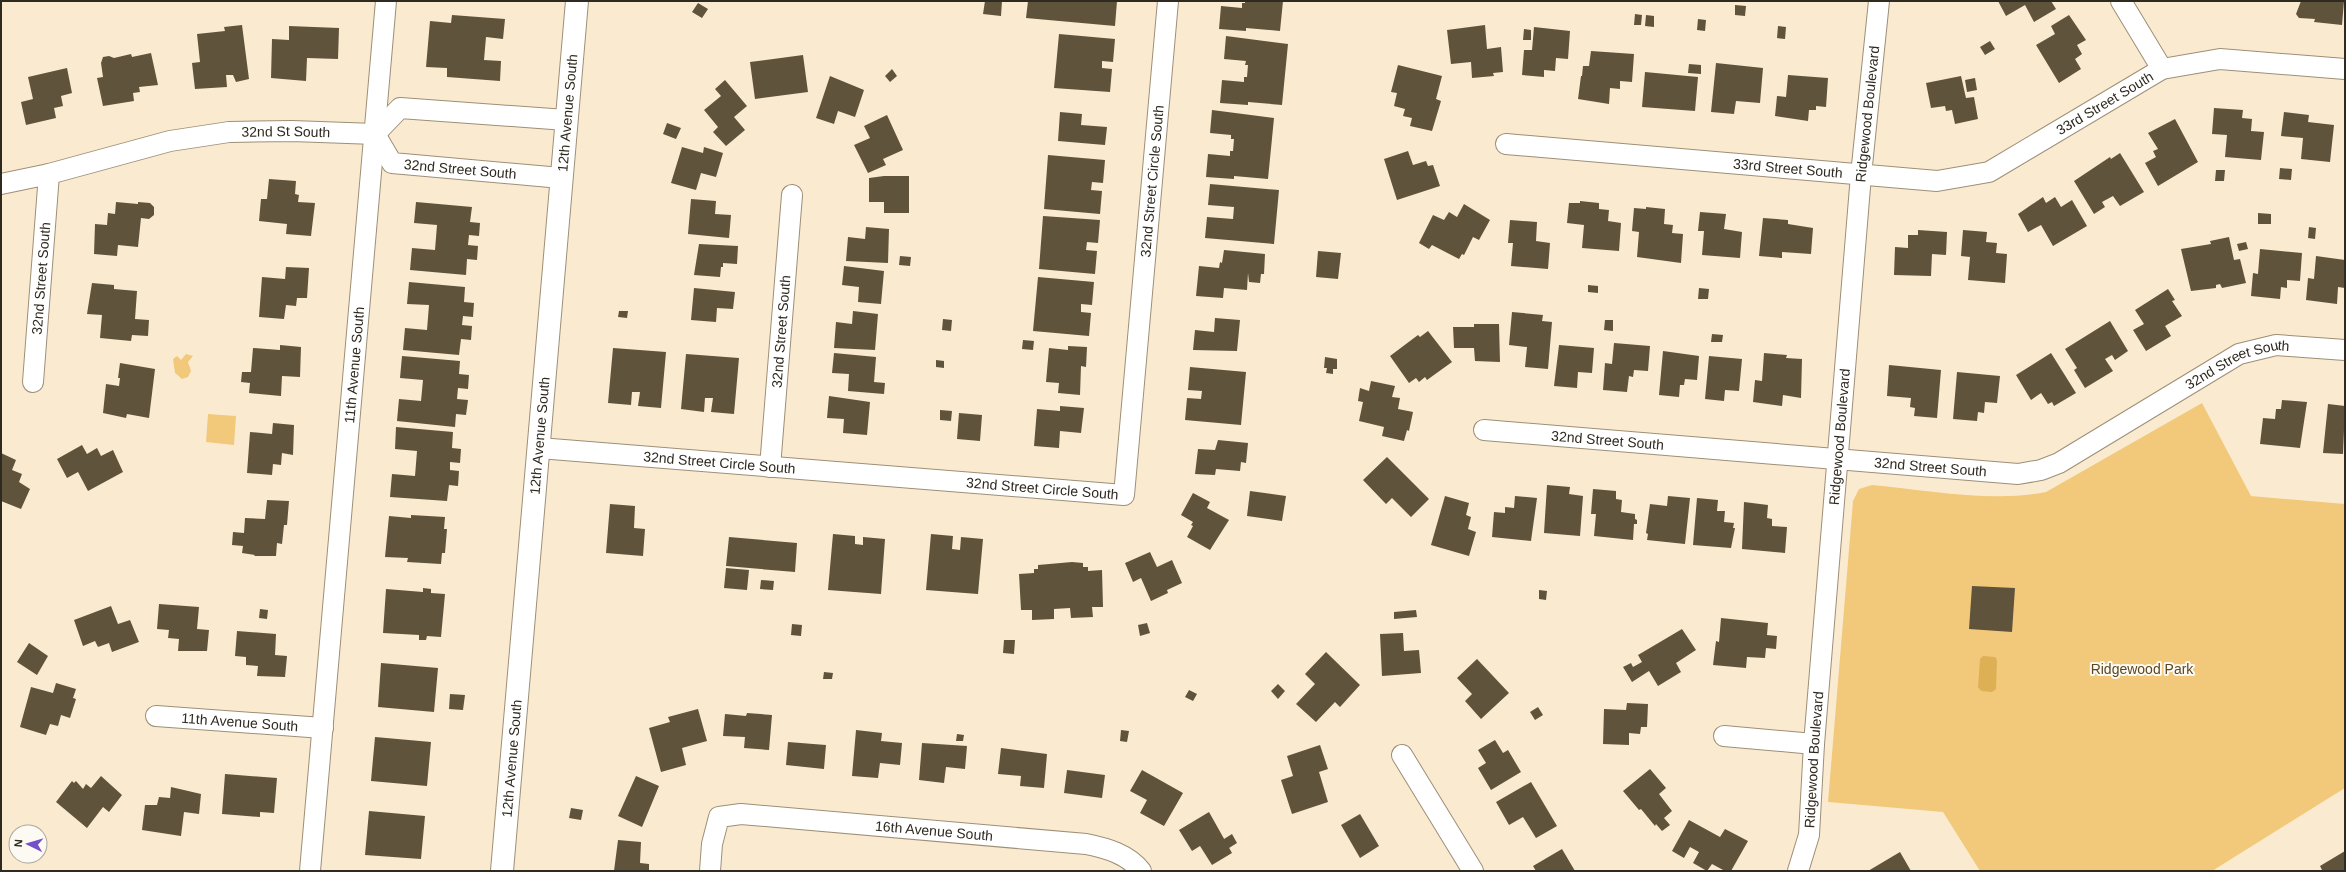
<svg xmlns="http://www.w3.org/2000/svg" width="2346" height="872" font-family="Helvetica,sans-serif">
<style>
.green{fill:#f2c97b}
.water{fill:#ddb056}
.building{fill:#5f533c}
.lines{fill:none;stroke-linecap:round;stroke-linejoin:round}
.minor-casing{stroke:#9d8f77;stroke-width:22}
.tertiary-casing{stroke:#9d8f77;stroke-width:24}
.minor{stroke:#fff;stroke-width:20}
.tertiary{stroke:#fff;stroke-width:22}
.labels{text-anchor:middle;stroke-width:4;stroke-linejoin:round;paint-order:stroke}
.street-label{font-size:14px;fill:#2f2a20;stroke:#fdfaf4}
.park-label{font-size:14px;fill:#5b4822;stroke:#fdfaf4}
</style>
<rect width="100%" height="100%" fill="#faebd0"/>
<path class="green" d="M186,354L193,356L188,362L191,371L188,377L182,379L175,373L173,359L177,356L181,360Z
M2202,403L2251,496L2345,504V788L2212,871H1980L1943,812L1828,802L1853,501L1859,489L1872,485C1927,490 1993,503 2046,492Z
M208,414L236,416L234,445L206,442Z"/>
<path class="water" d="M1983,656L1995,657L1997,660L1996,689L1992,692L1981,691L1978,687L1980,659Z"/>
<path class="building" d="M985,1H1002L1001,16L983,14Z
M1028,1H1117L1115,26L1026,18Z
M1245,1H1283L1280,31L1246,28V31L1219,29L1221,6L1242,8V3H1245Z
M1998,1H2051L2056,9L2034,22L2025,5L2006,16Z
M2301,1H2344L2342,25L2314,22L2315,19L2299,18L2296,14Z
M698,3L708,9L702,18L692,12Z
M1735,5L1746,6L1745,16L1735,15Z
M1635,14L1642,15L1641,25H1634Z
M452,15L505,19L503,39L486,37L484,60L501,61L500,81L447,77V68L426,67L430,21L451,23Z
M1646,15L1654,16V27L1645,26Z
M2069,15L2086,40L2077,45L2082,54L2075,59L2081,69L2059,83L2036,45L2055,34L2051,26Z
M1698,19L1706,20L1705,31L1697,30Z
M242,25L249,79L236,82L233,75H226L227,87L195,89L192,63L200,62L197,34L225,31L224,27Z
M1485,25L1487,49L1501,47L1503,72L1493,73L1494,76L1472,78L1471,62L1451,64L1447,30Z
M289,26L339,28L338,59L307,58L306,81L271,78L272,39L289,40Z
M1778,26L1786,27L1785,39L1777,38Z
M1534,27L1570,31L1568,59L1556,58L1555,71L1544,70V77L1522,75L1524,50H1532Z
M1524,29L1531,30V40H1523Z
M1059,34L1115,39L1113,62L1102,61V68L1112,69L1110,92L1054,88Z
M1226,36L1288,44L1282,105L1248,102V105L1220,103L1222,80L1244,82V77H1247L1248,65H1245L1246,61L1224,59Z
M1990,41L1995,49L1985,55L1980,47Z
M1591,51L1634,54L1632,82L1620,81V89L1610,88L1609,104L1578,99L1581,76H1582L1583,66H1589Z
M151,53L158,85L139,87L140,92L133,93L134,101L103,106L97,78L103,77L101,63L103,57L109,56L114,58L131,54L132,57Z
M803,55L808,92L755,99L750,62Z
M1716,63L1763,68L1760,103L1736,101L1734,114L1711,112Z
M1689,64L1701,65V74L1688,73Z
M1398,65L1442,76L1436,99L1441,101L1432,131L1410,126L1412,118L1403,116L1405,109L1394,106L1397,93L1391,92Z
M67,68L72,93L61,96L63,106L54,108L56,118L26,125L21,102L33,99L28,77Z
M892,69L897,76L890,82L885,76Z
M1645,72L1698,77L1695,111L1642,107Z
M1788,75L1828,78L1826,107L1816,106V110H1809L1808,121L1775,116L1777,96L1786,97Z
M830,76L864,90L855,117L838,111L834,124L816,118Z
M1961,76L1966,98L1974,97L1978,119L1955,124L1952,110L1946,111L1945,106L1931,108L1926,83Z
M1975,78L1977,90L1967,92L1965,80Z
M725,80L747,106L734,117L745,130L726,146L713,132L718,127L704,110L721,96L715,89Z
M2214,108L2243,110L2242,118L2252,119L2251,131L2264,132L2261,160L2225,157L2227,135L2212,134Z
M1212,110L1274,118L1268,179L1234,176V179L1206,177L1208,154L1230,156V151H1233L1234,139H1231V135L1210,133Z
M1060,112L1082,114L1081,125L1107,127L1105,145L1058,141Z
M2284,112L2309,115L2308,122L2334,125L2330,162L2301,159L2303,138L2281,136Z
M887,115L903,150L883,159L886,165L868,173L854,145L870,138L864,126Z
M2175,119L2198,162L2158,186L2145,163L2156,157L2153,151L2158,149L2148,133Z
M667,123L681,128L676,139L663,134Z
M682,147L703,153L704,147L723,153L716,177L701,173L696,190L671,183Z
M1408,151L1413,165L1426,161L1428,166L1433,165L1440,186L1397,200L1384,159Z
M2120,153L2144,192L2120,206L2113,196L2102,202L2105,207L2094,214L2074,181L2110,157L2111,159Z
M1048,155L1105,160L1103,183L1092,182L1091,190L1102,191L1100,214L1044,209Z
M2280,168L2292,169L2291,180L2279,179Z
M2216,170H2225L2224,181H2215Z
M884,176H909V213H884V202H869V178Z
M269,179L296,181L295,194L299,195L298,202L315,203L311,236L286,234L287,224L259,221L261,199H267Z
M1210,184L1279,190L1274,244L1205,238L1207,217L1233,219L1234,207L1208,205Z
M2043,197L2046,203L2055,197L2061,207L2072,200L2087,226L2053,246L2041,225L2028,232L2018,214Z
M691,199L716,201L715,214L731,215L729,238L688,234Z
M1580,201L1599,203V209L1609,210L1608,221L1621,223L1619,251L1582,248L1584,225L1567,223L1569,203H1580Z
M116,202L138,204V202L150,203L154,207V215L149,219L141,218L138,247L118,245L117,256L94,254L95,224L107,225L108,213L115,214Z
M416,202L472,207L470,222L480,223L479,236L469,235L468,245L478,246L477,260L467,259L466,275L410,270L412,248L435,250L437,225L414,223Z
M1464,204L1490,220L1479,240L1473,237L1464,255L1462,254L1459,259L1432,245L1429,249L1419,243L1433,215L1444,220L1449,212L1457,217Z
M1646,207L1665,209L1664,224L1673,225L1672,233L1683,234L1681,263L1637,257L1639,232L1632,231L1634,208L1646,209Z
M1700,212L1726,214L1724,229L1742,232L1740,258L1702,255L1704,231H1698Z
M2258,213L2271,214V224H2258Z
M1043,216L1100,220L1098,243L1087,242L1086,250L1097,251L1095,274L1039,269Z
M1763,218L1788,220V224L1813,228L1811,254L1782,252V258L1759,256Z
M1510,220L1537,222L1536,241L1550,243L1548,269L1511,266L1513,243H1508Z
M866,227L889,229L888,263L846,261L848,237L865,239Z
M2309,227L2316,228L2315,239L2308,238Z
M1918,230L1947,232L1946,255L1932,254L1931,276L1894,275L1895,247L1908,248V235H1918Z
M1963,230L1987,232L1986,242L1997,243L1996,253L2007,254L2005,283L1968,280L1970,257L1961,256Z
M2229,237L2234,260L2240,259L2246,283L2222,288L2220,284L2216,285V288L2191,291L2181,249L2211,244L2210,241Z
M2246,242L2248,249L2239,251L2237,244Z
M699,244L738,246L737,264L723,263V267H721L720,277L694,275Z
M2260,249L2302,253L2300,281L2287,280V288L2281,287L2280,299L2251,296L2253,273L2258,274Z
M1224,250L1265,254L1264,274H1261L1260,283L1249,282L1248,273L1247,290L1224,288L1223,298L1196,296L1199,266L1219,268L1220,262L1222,263Z
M1318,251L1341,253L1338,279L1316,277Z
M900,256L911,257L910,266L899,265Z
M2316,256L2345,260V288L2338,287L2337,304L2306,300L2308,278L2314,279Z
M844,266L884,271L881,304L858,302L859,287L842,285Z
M286,267L309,268L307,298H297L296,306L286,305L284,319L259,317L262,277L285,279Z
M1038,277L1094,282L1092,305L1081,304V312L1091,313L1089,336L1033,331Z
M409,282L465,287L464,302L474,303L473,317L463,316L462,325L472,326L471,340L461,339L459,355L403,350L405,328L427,330L429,305L407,304Z
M92,283L114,285V289L137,291L135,319L149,320L148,336L132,335L131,341L100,338L102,315L87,314Z
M1588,285L1598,286V293L1588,292Z
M694,288L735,292L733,309L717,308L716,322L691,320Z
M1699,288L1709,289L1708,299H1698Z
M2168,289L2175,300L2172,301L2182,316L2165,326L2171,336L2146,351L2133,330L2144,324L2135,310Z
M619,311H628L627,318L618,317Z
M853,311L878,314L875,350L834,348L836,322L852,324Z
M1512,312L1543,315L1542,321L1552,322L1548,369L1525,367L1527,347L1509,345Z
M1215,318L1240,320L1237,351L1193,350L1195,330L1214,332Z
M943,319L952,320L951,331L942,330Z
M1605,320H1613V331L1604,330Z
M2110,321L2128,351L2115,360L2112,355L2105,359L2113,371L2085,388L2074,370L2077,368L2065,349Z
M1474,324H1499L1500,362L1475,361L1474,348H1454L1453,327H1474Z
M1428,331L1452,362L1427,380L1425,377L1419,382L1416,378L1409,383L1390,356L1418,335L1420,337Z
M1712,334L1723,335L1722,342H1711Z
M1023,340L1034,341L1033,350L1022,349Z
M1614,343L1650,346L1648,371L1634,370L1633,377L1629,376L1627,392L1603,390L1605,363L1612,364Z
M280,345L301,347L300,377L282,376L281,396L249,393L250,383L241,382L242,372H251L253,348L280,350Z
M1559,345L1594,348L1592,373L1578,372L1577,388L1554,386Z
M1068,346L1087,347L1086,367L1081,366L1080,395L1058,393L1059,383L1046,382L1049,348L1068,350Z
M613,348L666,352L661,408L638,406L640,392H632L631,405L608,403Z
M1663,351L1699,356L1697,380L1685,379L1684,385H1680L1679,397L1659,395Z
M834,353L876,357L874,382L885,383L884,394L848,391L849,374L832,373Z
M1764,353L1787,355L1786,358L1802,359L1801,398L1783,395L1782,406L1753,402L1755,380L1762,381Z
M2051,353L2076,393L2054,406L2052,402L2048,404L2041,393L2031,400L2016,375Z
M686,354L739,358L734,414L711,412L713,398H705L704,412L681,409Z
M402,356L460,361L459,374L469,375L468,389L458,388L457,399L468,400L466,415L456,414L455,427L397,421L399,399L421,401L423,380L400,378Z
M1709,356L1742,359L1739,391L1725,390L1724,401L1705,399Z
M1325,357L1337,359V369H1333V374L1326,373L1327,368H1324Z
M936,360L944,361V368L936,367Z
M120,363L155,369L149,418L127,414L126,418L103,413L106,384L119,386L120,378H118Z
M1889,365L1941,370L1937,418L1914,416L1915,408L1910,407L1911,398L1887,396Z
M1190,367L1246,372L1241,425L1185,420L1187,398L1201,399L1202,391L1188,390Z
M1957,372L2000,376L1997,403L1985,402L1984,413L1978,412L1977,421L1953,419Z
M1371,381L1395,386L1392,397L1400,398L1398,409L1413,412L1409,431L1407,430L1404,441L1382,436L1384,427L1359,421L1363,402L1358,401L1360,388L1369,391Z
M829,396L870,402L867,435L843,433L844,419L827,418Z
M2282,400L2307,402L2300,448L2260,444L2263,418L2275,419L2276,409H2281Z
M2328,404L2345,406L2343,454L2323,453Z
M1060,406L1084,408L1081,433L1060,431L1059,448L1034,446L1037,409L1060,411Z
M940,410L952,411L951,421L940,420Z
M959,413L982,415L980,441L957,439Z
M273,423L294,425L293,455L282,453L281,465L273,464L272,475L247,473L250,432L272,434Z
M396,427L453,432L452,448L461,449L460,463L450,462V470L459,471L458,486L449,485L447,501L390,497L392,474L415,476L417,451L395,449Z
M1218,440L1248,443L1246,463L1241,462L1240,471L1216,469L1215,475L1195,474L1198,449L1215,450Z
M82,445L87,454L97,448L101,456L113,450L123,472L88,491L78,472L67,478L57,459Z
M1,453L16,460L12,470L22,474L19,482L30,489L21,509L1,501Z
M1387,457L1429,499L1411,517L1392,498L1386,504L1363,480Z
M1547,485L1570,487L1569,494L1583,496L1580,536L1544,533Z
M1593,489L1616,491V499L1622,500L1621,512L1635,514V519L1637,520V524H1634L1633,540L1594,536L1596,514H1591Z
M1250,491L1286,496L1282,521L1247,516Z
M1193,493L1210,502L1207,508L1229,520L1210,550L1187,537L1193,526L1191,525L1193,522L1181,515Z
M1445,496L1469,503L1466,515L1471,517L1468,529L1476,532L1469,556L1431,545Z
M1515,496L1537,498L1531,541L1492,537L1494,512L1505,513V507L1514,508Z
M1668,496L1690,498L1685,544L1647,540L1648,534L1646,533L1650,504L1667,506Z
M1697,498L1718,500L1717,511H1725L1724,522L1734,523L1733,528H1735L1731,548L1693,545Z
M267,500L289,501L287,525H284L282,544L277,543L276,556H254L255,555L242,553L243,546L232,545L233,532L244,533L245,518L265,519Z
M1744,502L1768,505L1767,518L1772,519V526L1787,527L1785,553L1742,549Z
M610,504L635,506L634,528L645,529L643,556L606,553Z
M411,515L445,517L444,529H447L445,553H442L441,564L407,562L408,558L385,557L389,516L411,518Z
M833,534L855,536V544L863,545V537L885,539L881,594L828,590Z
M931,534L953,536L952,549L960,550L961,537L983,539L978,594L926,590Z
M729,537L797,543L795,572L726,566Z
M1150,552L1157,567L1172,560L1182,583L1167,590L1168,593L1151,601L1141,578L1133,582L1125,563Z
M1072,562L1083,563V567H1088V571L1102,570L1103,607H1092L1093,617L1071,618L1070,608L1054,609V619L1032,620V610H1021L1019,574L1034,573V569H1038V565Z
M726,568L749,570L747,590L724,588Z
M761,580L774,581L773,590L760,589Z
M1972,586L2015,588L2012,632L1969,629Z
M423,588L431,589V593L445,594L441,637L427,636L426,640H419V635L383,633L386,589L423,592Z
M1539,590L1547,591L1546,600L1539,599Z
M159,604L199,607L197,629L209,630L207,651H178L179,639L168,638L169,630L157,629Z
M111,606L118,624L130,620L139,642L112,652L109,643L98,647L95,641L83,646L74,620Z
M260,609L268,610L267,619L259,618Z
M1416,610L1417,617L1394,619V612Z
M1721,618L1768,623L1767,635L1777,636L1776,649L1766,648L1765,658L1747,657L1746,668L1713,665L1716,641L1719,642Z
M1147,623L1150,633L1140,636L1138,625Z
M792,624L802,625L801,636L791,635Z
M1682,629L1696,650L1676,663L1681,672L1658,686L1649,671L1632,682L1623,667L1631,663L1633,667L1642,662L1638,655Z
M237,631L276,634L275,655L287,656L285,677L257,676L258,666L246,665V657L235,656Z
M1403,633L1404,651L1419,650L1421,673L1382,676L1380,634Z
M1004,640H1015L1014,654L1003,653Z
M29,643L48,656L37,675L17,662Z
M1326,652L1360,685L1340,707L1335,702L1316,722L1296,704L1315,684L1305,674Z
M1477,659L1509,693L1481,719L1465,701L1472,694L1457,678Z
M381,663L438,668L434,712L378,707Z
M824,672L833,673L832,679H823Z
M56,683L76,689L73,698L76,699L70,718L61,715L58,726L50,724L46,735L20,727L31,687L53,693Z
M1278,684L1285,691L1278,699L1271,691Z
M1189,690L1197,694L1193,701L1185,697Z
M450,694L465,695L463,710L449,709Z
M1627,703L1648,704L1647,727H1641L1640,734L1629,733V745L1603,744L1604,709L1626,710Z
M1538,707L1543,715L1535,720L1530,712Z
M698,709L707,741L682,748L686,765L661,772L649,728L670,722L668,717Z
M747,713L772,715L769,750L744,748L745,737L723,736L725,714L746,716Z
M856,730L882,733L881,741L902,743L900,765L880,763L878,778L852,776Z
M1121,730L1129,731L1127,742L1120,741Z
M957,734L964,735L963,741H956Z
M375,737L431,742L427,786L371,781Z
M1495,740L1503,753L1508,750L1521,772L1491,790L1478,768L1486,763L1478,750Z
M788,742L826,745L824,769L786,765Z
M922,743L967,746L965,769L946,767L944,783L919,780Z
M1320,745L1328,769L1319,772L1328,802L1292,814L1281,780L1293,776L1287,756Z
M1001,748L1047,754L1044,788L1020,786L1021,776L998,774Z
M1650,769L1666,788L1659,794L1672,811L1664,818L1670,825L1662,831L1656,824L1655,826L1641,809L1639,810L1623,791Z
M1067,770L1105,775L1102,798L1064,793Z
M1142,770L1183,793L1164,826L1140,813L1147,800L1130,791Z
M225,774L277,778L274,813L260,812V817L222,814Z
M101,776L122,795L109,812L103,807L87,828L56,802L72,781L74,783L76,781L83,789L86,784L91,788Z
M636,776L659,786L642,827L618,816Z
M1531,782L1557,826L1536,838L1523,817L1509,825L1496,802Z
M171,787L201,794L199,814L184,812L181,836L142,830L145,805H157L159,797L170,798Z
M571,808L583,810L581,820L569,818Z
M369,811L425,816L421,859L365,855Z
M1209,812L1232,853L1212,865L1200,846L1192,851L1179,830Z
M1360,814L1379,846L1360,858L1341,825Z
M1689,820L1720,837L1725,829L1748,841L1731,871H1725L1712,864L1707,871L1693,863L1699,852L1690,847L1684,858L1672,851Z
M1232,834L1237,843L1229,848L1224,839Z
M618,840L641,842L640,863L649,864V871H614Z
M1562,849L1575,871H1536L1533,866Z
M2345,851V871H2321L2322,870L2320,866Z
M1900,852L1911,871H1868Z"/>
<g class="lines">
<defs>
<g id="minor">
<path d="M2121,1L2162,69"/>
<path id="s1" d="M375,134L392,163L561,178"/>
<path id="s2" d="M1506,144L1937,181L1989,172L2162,69L2220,59L2345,69"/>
<path id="s3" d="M1,184L49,174L170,141L229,132L292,131L375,134L400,108L566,120"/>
<path id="s4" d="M33,382L49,174"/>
<path id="s5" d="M1484,430L2018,474L2041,470L2059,463L2239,354L2276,345L2345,350"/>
<path id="s6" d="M539,448L1124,495L1168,1"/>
<path id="s7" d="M770,467L792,195"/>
<path id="s8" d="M156,716L323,728"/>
<path d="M1724,736L1814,744"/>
<path d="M1402,755L1473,871"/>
<path id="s9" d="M310,871L386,1"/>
<path id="s10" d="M710,871L712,844L719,817L741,814L1086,844C1106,848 1128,854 1141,871"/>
<path id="s11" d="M1798,871L1809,835L1814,744L1861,175L1879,1"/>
</g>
<g id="tertiary">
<path id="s12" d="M502,871L577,1"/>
</g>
</defs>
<use href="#minor" class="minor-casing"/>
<use href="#tertiary" class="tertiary-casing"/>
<use href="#minor" class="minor"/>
<use href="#tertiary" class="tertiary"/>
</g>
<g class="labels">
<g class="street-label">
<text dy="5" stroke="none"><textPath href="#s2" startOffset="620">33rd Street South</textPath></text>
<text dy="5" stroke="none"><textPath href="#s12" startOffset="761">12th Avenue South</textPath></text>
<text dy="5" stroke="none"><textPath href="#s11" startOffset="761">Ridgewood Boulevard</textPath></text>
<text dy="5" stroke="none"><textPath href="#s3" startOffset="291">32nd St South</textPath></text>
<text dy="5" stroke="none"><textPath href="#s2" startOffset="283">33rd Street South</textPath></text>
<text dy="5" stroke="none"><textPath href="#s1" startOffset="102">32nd Street South</textPath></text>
<text dy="5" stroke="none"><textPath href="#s6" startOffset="902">32nd Street Circle South</textPath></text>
<text dy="5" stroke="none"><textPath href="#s4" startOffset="104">32nd Street South</textPath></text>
<text dy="5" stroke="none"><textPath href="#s7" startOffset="136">32nd Street South</textPath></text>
<text dy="5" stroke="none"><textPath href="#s9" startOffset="508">11th Avenue South</textPath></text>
<text dy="5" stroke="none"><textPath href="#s5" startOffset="784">32nd Street South</textPath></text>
<text dy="5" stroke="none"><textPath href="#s12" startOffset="437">12th Avenue South</textPath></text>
<text dy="5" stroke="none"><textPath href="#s11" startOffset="437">Ridgewood Boulevard</textPath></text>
<text dy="5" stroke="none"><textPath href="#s5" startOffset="124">32nd Street South</textPath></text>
<text dy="5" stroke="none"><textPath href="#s6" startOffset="181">32nd Street Circle South</textPath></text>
<text dy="5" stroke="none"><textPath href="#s5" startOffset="448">32nd Street South</textPath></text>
<text dy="5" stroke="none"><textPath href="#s6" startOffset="505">32nd Street Circle South</textPath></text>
<text dy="5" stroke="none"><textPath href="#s8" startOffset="84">11th Avenue South</textPath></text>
<text dy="5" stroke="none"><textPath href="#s12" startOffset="113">12th Avenue South</textPath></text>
<text dy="5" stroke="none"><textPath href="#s11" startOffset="113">Ridgewood Boulevard</textPath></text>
<text dy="5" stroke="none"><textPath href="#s10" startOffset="271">16th Avenue South</textPath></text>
</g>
<g class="park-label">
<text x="2142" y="674">Ridgewood Park</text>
</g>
</g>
<rect width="2346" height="872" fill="none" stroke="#2f2a20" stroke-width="4"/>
<g transform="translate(28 844) rotate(275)"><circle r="19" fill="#fdfaf4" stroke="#aba79f"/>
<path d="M0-3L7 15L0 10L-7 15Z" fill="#7450ca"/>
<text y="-6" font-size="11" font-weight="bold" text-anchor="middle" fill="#2f2a20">N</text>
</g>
</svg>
